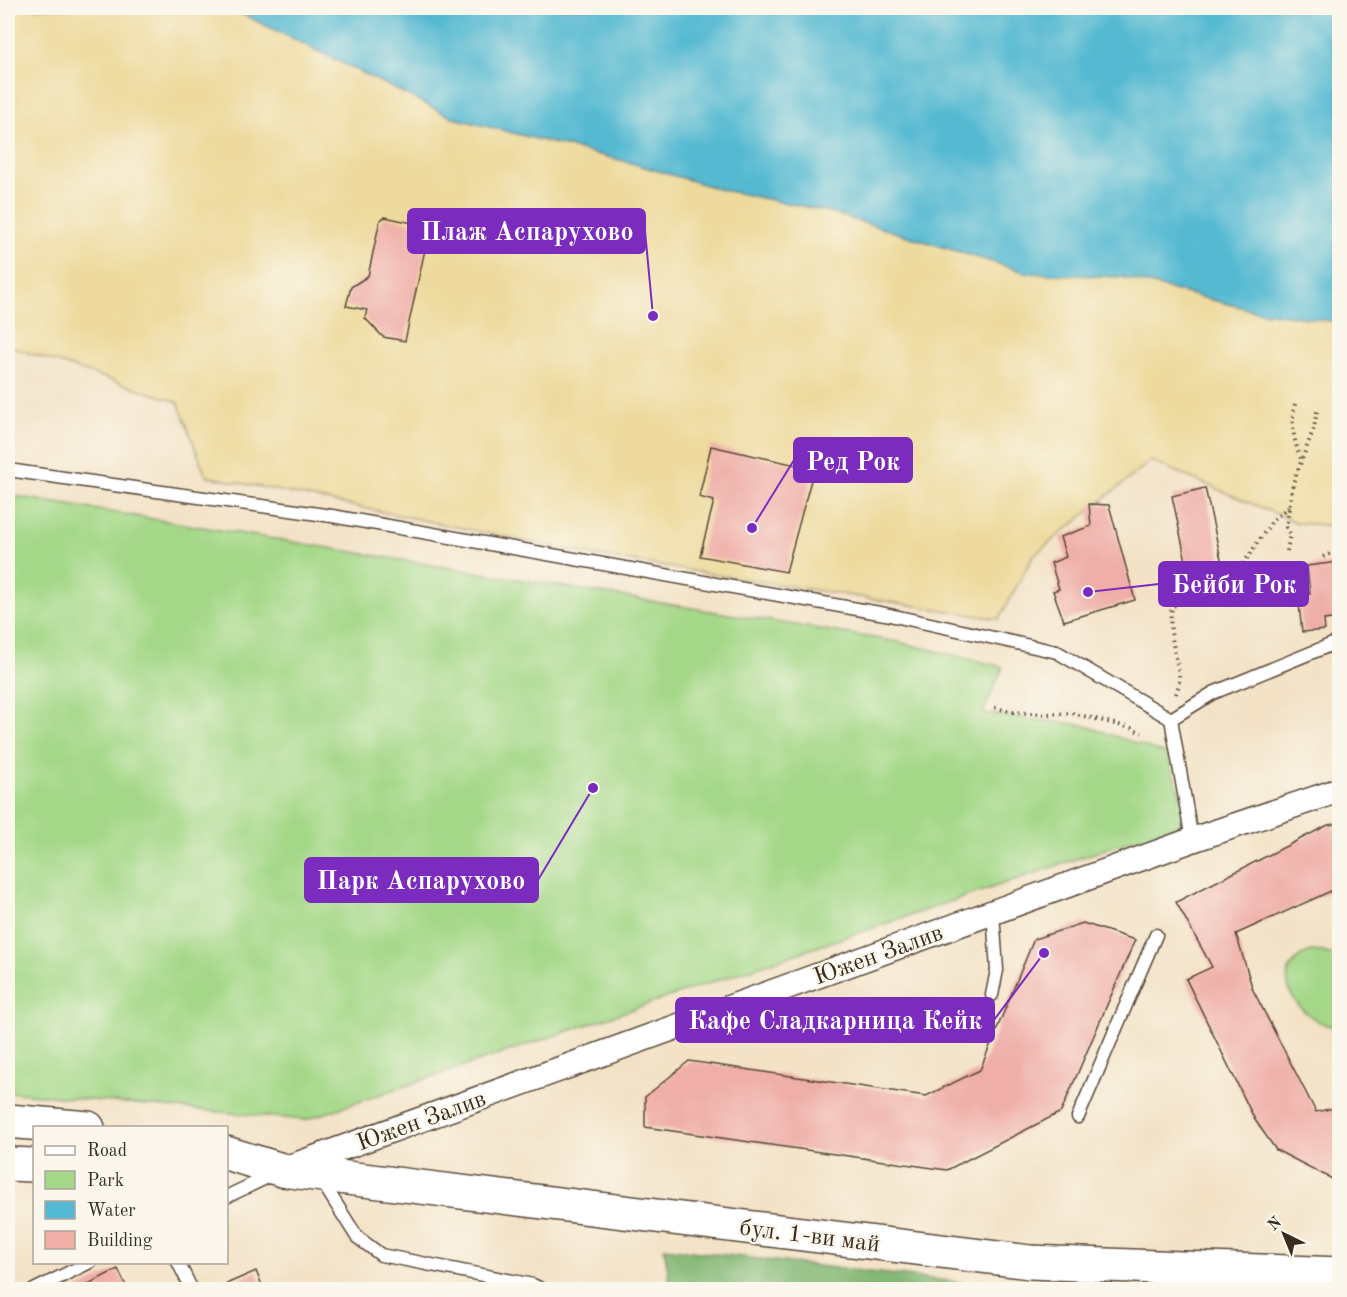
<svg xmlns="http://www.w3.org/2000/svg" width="1347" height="1297" font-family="'Old Standard TT',serif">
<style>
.green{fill:#a4d888;stroke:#708153;stroke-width:1.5}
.forest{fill:#83b874;stroke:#5f7149;stroke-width:1.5}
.sand{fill:#eeda9e;stroke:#94825e;stroke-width:1.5}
.water{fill:#54b9d2;stroke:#487278;stroke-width:1.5}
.building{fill:#efaea7}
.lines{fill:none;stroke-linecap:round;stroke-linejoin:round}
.service-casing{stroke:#574637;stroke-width:15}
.minor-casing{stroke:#574637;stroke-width:27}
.secondary-casing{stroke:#574637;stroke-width:36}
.path{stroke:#574637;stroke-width:4;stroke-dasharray:1.5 4.5;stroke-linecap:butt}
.service{stroke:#fff;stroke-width:12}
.minor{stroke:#fff;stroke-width:24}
.secondary{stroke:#fff;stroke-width:33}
.labels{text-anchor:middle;stroke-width:5;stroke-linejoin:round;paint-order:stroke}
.street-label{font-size:24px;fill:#3b2a1e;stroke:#fbf7ec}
.leader{fill:none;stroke:#7b2cbf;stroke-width:2}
.callout-dot{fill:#7b2cbf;stroke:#fbf7ec;stroke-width:2}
.callout{fill:#7b2cbf;stroke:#7b2cbf;stroke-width:2}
.callout-label{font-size:26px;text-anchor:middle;font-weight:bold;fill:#fff}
</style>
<rect width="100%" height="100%" fill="#fbf7ec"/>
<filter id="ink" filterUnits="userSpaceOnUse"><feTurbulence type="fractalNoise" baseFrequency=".0167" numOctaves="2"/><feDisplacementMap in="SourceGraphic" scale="12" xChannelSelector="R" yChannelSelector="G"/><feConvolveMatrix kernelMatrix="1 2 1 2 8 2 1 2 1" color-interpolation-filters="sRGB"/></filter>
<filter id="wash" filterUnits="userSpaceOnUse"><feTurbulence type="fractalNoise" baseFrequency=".008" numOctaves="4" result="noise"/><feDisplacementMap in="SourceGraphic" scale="24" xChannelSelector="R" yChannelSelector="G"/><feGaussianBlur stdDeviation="1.35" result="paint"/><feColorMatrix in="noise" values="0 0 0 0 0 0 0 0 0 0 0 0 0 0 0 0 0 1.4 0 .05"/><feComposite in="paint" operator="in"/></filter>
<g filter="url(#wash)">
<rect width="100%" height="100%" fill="#f3e2c6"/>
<path class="green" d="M8,495L898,642L1003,667L983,713L1083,725L1167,754L1189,821L305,1120L8,1092Z
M1311,951L1323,952L1339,957V1028C1302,1024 1260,972 1311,951Z"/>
<path class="forest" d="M664,1248L1018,1289H671Z"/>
<path class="sand" d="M8,8H230L454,118L628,162L723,190L826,211L1028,273L1122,277L1256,311L1339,322V526L1298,523L1151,461L1033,556L999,619L599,556L206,476L178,402L8,346Z"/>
<path class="water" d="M230,8H1339V322L1256,311L1122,277L1028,273L826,211L723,190L628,162L454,118Z"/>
<g id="blocks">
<path class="building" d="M385,217L440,229L436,247L426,245L405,341L383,337L365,318L367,310L346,306L351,287L368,276L380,220Z
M711,446L814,469L786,572L700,556L714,501L699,497Z
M1205,488L1223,568L1189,575L1172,496Z
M1089,504L1109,505L1135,600L1064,621L1053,591L1059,589L1051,563L1066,557L1060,537L1091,526Z
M1338,562L1340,618L1324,620L1325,630L1302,632L1298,595L1310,594L1307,566Z
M1340,823V887L1236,934L1253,990L1316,1112L1334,1108L1340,1110V1183L1276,1150L1255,1120L1186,979L1212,967L1176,902L1328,825Z
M1083,923L1135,940L1061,1112L947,1170L645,1127V1097L689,1061L926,1096L980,1070L1034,939Z
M118,1269L128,1290H76Z
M256,1271L264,1290H228L226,1284Z"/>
</g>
</g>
<g filter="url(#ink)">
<use href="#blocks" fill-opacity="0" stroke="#574637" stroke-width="1.5"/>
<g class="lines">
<defs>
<path id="service" d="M8,470L332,516L885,614L1057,652L1171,719L1192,840
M1171,719L1213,693L1340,641
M992,995L997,970L993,913
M1078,1117L1156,935
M321,1180L357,1237L381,1255L533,1285L543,1290
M226,1197L274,1174
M178,1262L192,1290
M34,1290L90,1262"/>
<path id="minor" d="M287,1168L1192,840L1340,790"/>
<path id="secondary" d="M8,1121L88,1128
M226,1153L282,1170L1030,1262L1340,1274
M8,1164L34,1165"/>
</defs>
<use href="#service" class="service-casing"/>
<use href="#minor" class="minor-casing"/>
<use href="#secondary" class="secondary-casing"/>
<path class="path" d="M1295,404C1290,422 1294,442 1301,459
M1287,551L1290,534L1286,527L1293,483L1314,428L1317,411
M1323,557L1340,548
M1176,694C1178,688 1180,681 1179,675C1176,652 1167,631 1172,607L1205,584L1220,583L1231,577L1244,563L1272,521L1289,506
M995,708L1014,712L1046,714L1072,713L1131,728L1142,733"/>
<use href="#service" class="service"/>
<use href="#minor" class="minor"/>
<use href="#secondary" class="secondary"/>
</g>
</g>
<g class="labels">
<g class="street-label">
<text transform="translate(878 954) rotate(-20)" y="8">Южен Залив</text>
<text transform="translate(421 1120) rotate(-20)" y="8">Южен Залив</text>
<text transform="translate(810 1235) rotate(7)" y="8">бул. 1-ви май</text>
</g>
</g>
<path class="leader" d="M653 316L645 231M752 528L794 460M1088 592L1159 584M593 788L538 880M1044 953L994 1020"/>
<g class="callout-dot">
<circle cx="653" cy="316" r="6"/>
<circle cx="752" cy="528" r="6"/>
<circle cx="1088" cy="592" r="6"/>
<circle cx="593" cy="788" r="6"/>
<circle cx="1044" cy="953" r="6"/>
</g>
<g class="callout">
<rect x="408" y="209" width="237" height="44" rx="6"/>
<rect x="794" y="438" width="118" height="44" rx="6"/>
<rect x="1159" y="562" width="149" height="44" rx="6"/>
<rect x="305" y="858" width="233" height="44" rx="6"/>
<rect x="676" y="998" width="318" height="44" rx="6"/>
</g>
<g class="callout-label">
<text x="527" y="240">Плаж Аспарухово</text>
<text x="853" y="470">Ред Рок</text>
<text x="1234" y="593">Бейби Рок</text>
<text x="421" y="889">Парк Аспарухово</text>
<text x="835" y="1029">Кафе Сладкарница Кейк</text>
</g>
<rect width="1347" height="1297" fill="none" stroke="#fbf7ec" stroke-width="30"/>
<rect x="33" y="1126" width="195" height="138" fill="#fbf7ec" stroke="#aea59a" stroke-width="1.5"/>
<rect x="45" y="1146" width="30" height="9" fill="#ffffff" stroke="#aea59a" stroke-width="1.5"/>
<text x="87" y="1156" font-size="18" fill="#3b2a1e">Road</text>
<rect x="45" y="1171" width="30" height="18" fill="#a4d888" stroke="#aea59a" stroke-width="1.5"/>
<text x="87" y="1186" font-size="18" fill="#3b2a1e">Park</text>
<rect x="45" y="1201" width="30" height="18" fill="#54b9d2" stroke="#aea59a" stroke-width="1.5"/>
<text x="87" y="1216" font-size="18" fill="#3b2a1e">Water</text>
<rect x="45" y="1231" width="30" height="18" fill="#efaea7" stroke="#aea59a" stroke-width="1.5"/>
<text x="87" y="1246" font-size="18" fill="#3b2a1e">Building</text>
<g transform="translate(1284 1234) rotate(317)" stroke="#fbf7ec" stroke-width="4.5" paint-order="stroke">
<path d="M0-4.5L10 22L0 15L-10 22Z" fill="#3b2a1e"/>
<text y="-9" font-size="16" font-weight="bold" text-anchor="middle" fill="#3b2a1e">N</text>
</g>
</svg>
